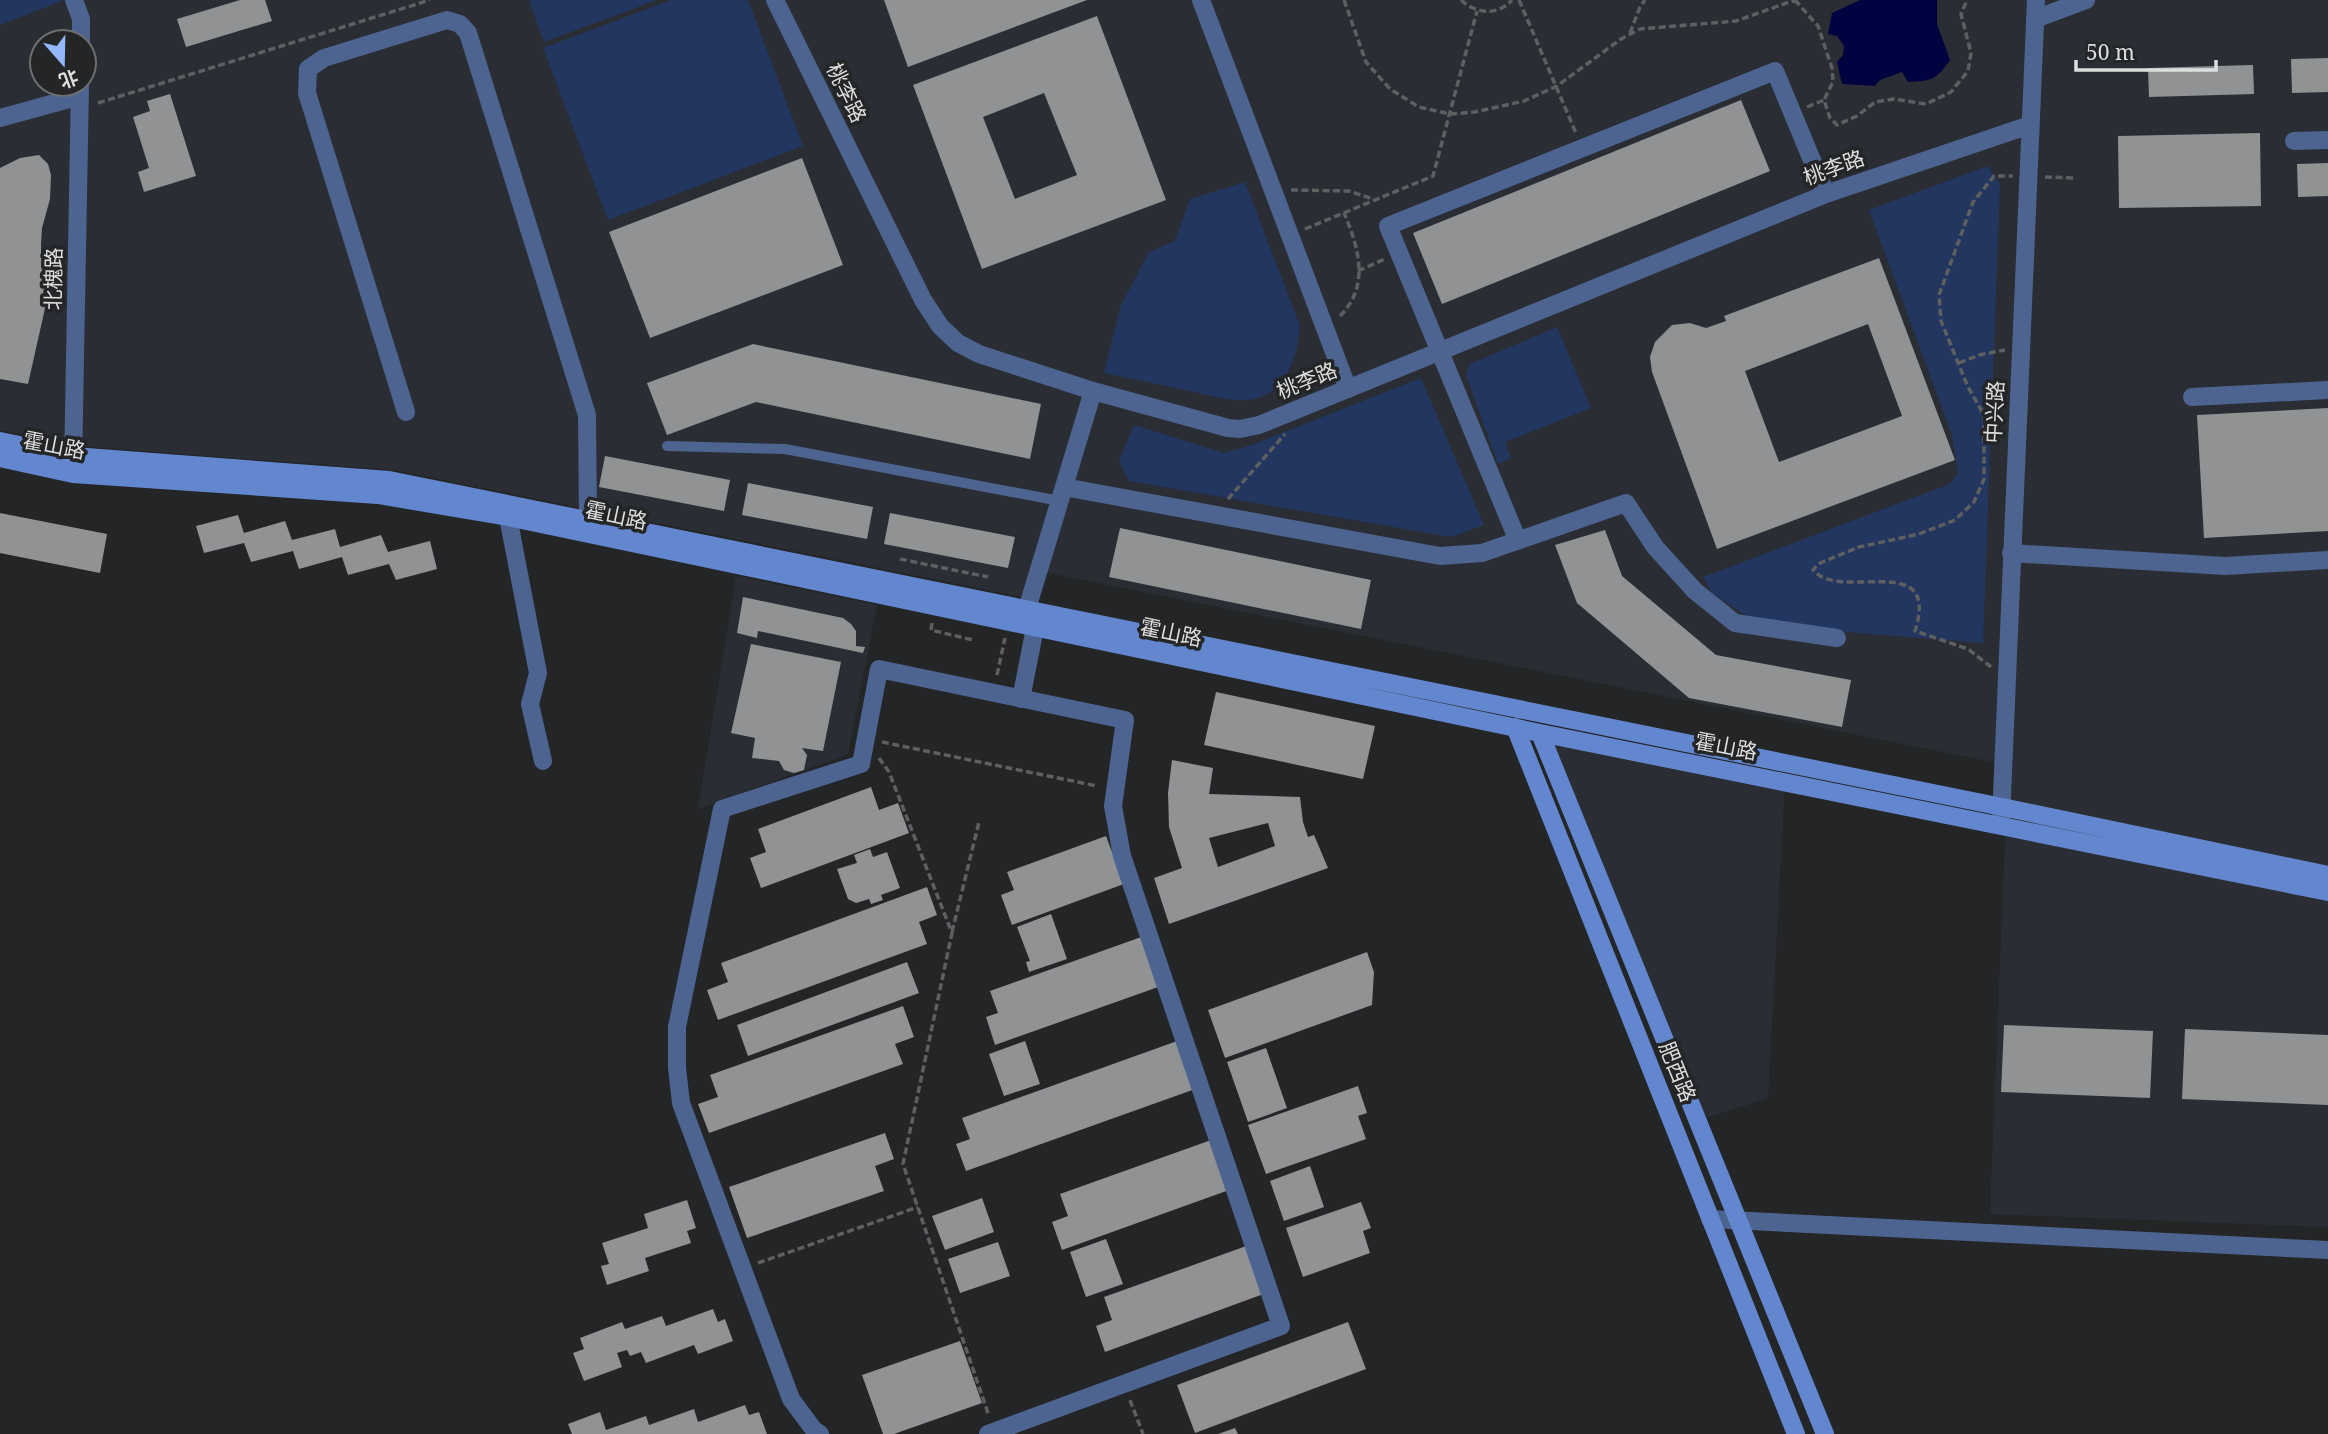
<svg xmlns="http://www.w3.org/2000/svg" width="2328" height="1434" font-family="'Noto Serif','Noto Sans SC',serif">
<style>
.built{fill:#2a2e34;fill-rule:evenodd}
.green{fill:#22365f}
.water{fill:#00033f}
.building{fill:#909294;fill-rule:evenodd}
.lines{fill:none;stroke-linecap:round;stroke-linejoin:round}
.path{stroke:#5e5f61;stroke-width:3.5;stroke-dasharray:7 3.5;stroke-linecap:butt}
.service{stroke:#4d6491;stroke-width:10}
.minor{stroke:#4d6491;stroke-width:18}
.secondary{stroke:#6387cf;stroke-width:18}
.labels{text-anchor:middle;stroke-width:7;stroke-linejoin:round;paint-order:stroke}
.street-label{font-size:21px;fill:#dddedf;stroke:#242527}
</style>
<rect width="100%" height="100%" fill="#242527"/>
<path class="built" d="M0,0H2328V1227L1990,1214L2008,765L1039,571L1032,599L394,470L78,446L0,430ZM42,42H84V84H42Z
M736,576L877,605L848,754L698,809Z
M1540,733L1785,782L1768,1098L1698,1121Z"/>
<path class="green" d="M0,0H62V1L0,25Z
M533,0H657L544,42L529,1Z
M671,0H748L803,146L608,220L543,48Z
M1988,166L2000,184L1983,643L1760,625L1712,593L1703,577L1950,484L1958,472L1952,435L1869,210Z
M1245,182L1300,326C1297,365 1280,405 1233,400C1219,398 1204,394 1190,391C1162,385 1133,379 1104,373L1121,305L1149,252L1175,241L1190,199Z
M1557,327L1591,408L1505,442L1511,458L1498,464L1466,375L1470,364Z
M1421,378L1484,525L1451,537L1129,481L1119,461L1134,425L1224,453L1252,445Z"/>
<path class="water" d="M1860,0H1937V24L1950,60C1936,80 1932,81 1908,82L1902,72L1880,80L1875,86L1842,84L1837,62L1843,55L1844,46L1837,36L1828,34L1832,13Z"/>
<path class="building" d="M240,0H265L272,21L186,47L177,19Z
M884,0H1087L908,67Z
M1097,16L1166,200L982,269L913,85ZM1044,93L1077,175L1015,199L983,117Z
M2328,58V92L2292,93L2291,59Z
M2253,65L2254,94L2149,97L2148,68Z
M170,94L196,176L144,192L138,172L149,168L133,117L150,111L147,101Z
M1741,100L1770,171L1442,304L1413,233Z
M2260,133L2261,206L2119,208L2118,136Z
M39,155L48,164L51,175L50,199L42,228L41,244V254L49,281L48,295L28,384L0,379V168L20,158Z
M802,158L843,265L650,338L609,232Z
M2328,163V196L2298,197L2297,164Z
M1879,258L1955,460L1717,549L1652,372L1650,357L1655,342L1672,325L1690,323L1706,328L1726,321L1724,316ZM1868,324L1902,416L1779,462L1745,371Z
M753,344L1041,404L1030,459L756,402L667,435L647,383Z
M2328,408V531L2204,538L2197,415Z
M605,456L730,480L724,511L599,487Z
M748,483L873,507L867,539L742,515Z
M0,513L107,534L100,573L0,553Z
M890,513L1015,537L1008,568L884,544Z
M238,515L244,533L285,521L292,540L335,529L340,547L381,535L388,552L430,541L437,569L396,580L389,564L348,575L342,557L299,569L293,551L251,562L244,543L204,553L196,526Z
M1120,528L1371,580L1361,629L1109,577Z
M1605,530L1622,576L1716,655L1851,680L1842,727L1689,698L1577,603L1555,545Z
M743,597L843,618L851,624L856,631V646L865,647L863,653L758,631L757,638L737,633Z
M751,644L841,662L823,751L802,748L807,755L804,770L794,773L784,770L779,761L752,758L755,738L731,733Z
M1216,692L1375,726L1363,779L1204,745Z
M1172,760L1213,768L1209,794L1300,797L1303,822L1308,837L1314,835L1328,868L1169,924L1154,878L1182,868L1169,827L1168,793ZM1268,823L1275,846L1218,867L1209,838Z
M871,787L879,810L898,803L909,833L761,888L750,858L766,852L758,829Z
M1106,836L1124,884L1012,925L1001,895L1014,890L1007,872Z
M870,849L873,857L887,852L900,888L881,895L883,900L871,904L869,899L856,903L848,899L837,869L857,863L854,855Z
M927,887L937,915L919,922L927,944L718,1020L707,990L728,982L721,963Z
M1051,914L1067,959L1029,972L1026,962L1030,961L1017,927Z
M1144,936L1161,986L995,1045L986,1017L998,1013L990,991Z
M1367,952L1374,972L1372,1005L1225,1058L1208,1010Z
M907,962L919,993L748,1056L737,1025Z
M903,1006L914,1037L895,1044L903,1064L709,1133L698,1104L718,1097L710,1075Z
M2004,1025L2153,1031L2150,1098L2001,1092Z
M2185,1029L2328,1035V1105L2182,1099Z
M1180,1040L1198,1088L966,1171L956,1144L970,1139L962,1118Z
M1025,1041L1040,1084L1004,1096L989,1054Z
M1266,1048L1287,1108L1248,1122L1227,1062Z
M1358,1086L1367,1113L1358,1116L1366,1139L1266,1174L1248,1125Z
M885,1133L894,1159L875,1166L884,1191L747,1238L729,1187Z
M1214,1139L1232,1189L1062,1250L1052,1222L1068,1216L1060,1194Z
M1310,1166L1324,1207L1284,1221L1270,1181Z
M982,1198L994,1232L945,1250L932,1216Z
M687,1200L696,1228L687,1231L691,1243L645,1258L649,1271L607,1285L601,1266L609,1264L602,1243L648,1228L644,1214Z
M1361,1202L1371,1228L1363,1231L1370,1253L1303,1277L1286,1228Z
M1106,1239L1123,1284L1086,1297L1070,1252Z
M998,1242L1010,1276L960,1293L948,1259Z
M1252,1244L1269,1292L1105,1352L1096,1326L1112,1320L1104,1297Z
M713,1309L718,1322L725,1319L733,1341L698,1354L694,1345L646,1363L641,1352L630,1356L627,1350L617,1353L622,1367L584,1381L573,1353L584,1349L580,1338L622,1322L625,1329L662,1316L666,1326Z
M1348,1322L1366,1369L1195,1433L1177,1385Z
M960,1341L982,1403L894,1434H883L862,1375Z
M745,1405L749,1415L759,1412L767,1434H572L568,1424L600,1412L606,1430L646,1416L649,1425L694,1409L698,1422Z
M1235,1428L1238,1434H1218Z"/>
<g class="lines">
<path class="path" d="M1344,0L1366,62L1390,89L1419,107L1450,114L1475,112L1524,101L1557,86L1621,39L1640,29L1736,21L1795,0
M1461,0C1476,14 1498,16 1512,0
M1519,0L1576,133
M1795,0L1818,26L1832,68L1833,82L1824,100L1830,118L1837,125L1857,116L1875,102L1894,99L1926,104L1951,92L1968,71L1971,53L1961,14L1967,0
M1630,33L1640,7L1645,0
M98,103L430,0
M1807,107L1824,100
M2045,177L2074,178
M1291,190L1349,191L1373,199
M1305,229L1433,176L1477,11
M1358,271L1385,259
M1340,316C1370,286 1359,248 1344,213
M1959,363L1979,355L2005,350
M1228,499L1285,434
M900,559L988,577
M932,623L931,630L973,640
M1991,667L1968,649L1915,631C1941,548 1840,603 1813,570L1818,564L1859,547L1919,534L1955,520L1974,502L1984,479V415L1968,387L1941,321L1939,295L1973,202L1994,176H2013
M997,675L1005,638
M882,742L1097,786
M879,758L889,772L952,933L903,1164L989,1416
M952,932L979,822
M758,1263L918,1207
M1130,1400L1143,1434"/>
<path class="service" d="M667,446L785,449L1060,501"/>
<path class="minor" d="M74,0L81,19V42
M775,0L923,300L940,326L958,343L979,354L1093,391L1228,428L1240,429L1259,425L1826,194L2030,125
M1201,0L1348,389
M2035,19L2086,0
M0,118L80,96
M2294,141L2328,140
M2192,397L2328,390
M406,412L307,93L308,69L324,58L447,20L460,24L468,33L587,415L588,520
M73,469L80,84
M1064,487L1440,556L1482,553L1626,503L1655,547L1695,591L1735,623L1837,638
M508,517L538,673L530,704L543,761
M1518,541L1388,226L1775,71L1826,194
M2011,553L2225,566L2328,560
M1027,609L1093,391
M1021,699L1035,628
M2001,819L2036,0
M1710,1219L2328,1250
M820,1434L814,1430L791,1399L681,1103L677,1068V1027L722,809L861,764L879,669L1125,720L1113,806L1122,856L1281,1326L988,1434"/>
<path class="secondary" d="M0,441L73,456L389,480L2002,807L2328,875
M0,458L73,474L378,495L508,517L1540,733L2328,892
M1515,727L1796,1434
M1540,733L1825,1434"/>
</g>
<g class="labels">
<g class="street-label">
<text transform="translate(846 93) rotate(64)" y="7">桃李路</text>
<text transform="translate(1834 168) rotate(-20)" y="7">桃李路</text>
<text transform="translate(54 279) rotate(-89)" y="7">北槐路</text>
<text transform="translate(1307 381) rotate(-22)" y="7">桃李路</text>
<text transform="translate(1995 412) rotate(-87)" y="7">中兴路</text>
<text transform="translate(54 446) rotate(11)" y="7">霍山路</text>
<text transform="translate(616 516) rotate(12)" y="7">霍山路</text>
<text transform="translate(1171 633) rotate(12)" y="7">霍山路</text>
<text transform="translate(1726 747) rotate(11)" y="7">霍山路</text>
<text transform="translate(1677 1072) rotate(68)" y="7">肥西路</text>
</g>
</g>
<g transform="translate(63 63) rotate(160)"><circle r="33" fill="#242527" stroke="#6e6f71" stroke-width="2"/>
<path d="M0-5L12 26L0 18L-12 26Z" fill="#93b7fd"/>
<text y="-10" font-size="19" font-weight="bold" text-anchor="middle" fill="#dddedf">北</text>
</g>
<path d="M2076 60v10h140v-10" fill="none" stroke="#dddedf" stroke-width="3.5"/>
<text x="2086" y="60" font-size="21" fill="#dddedf" stroke="#242527" stroke-width="5" paint-order="stroke">50 m</text>
</svg>
